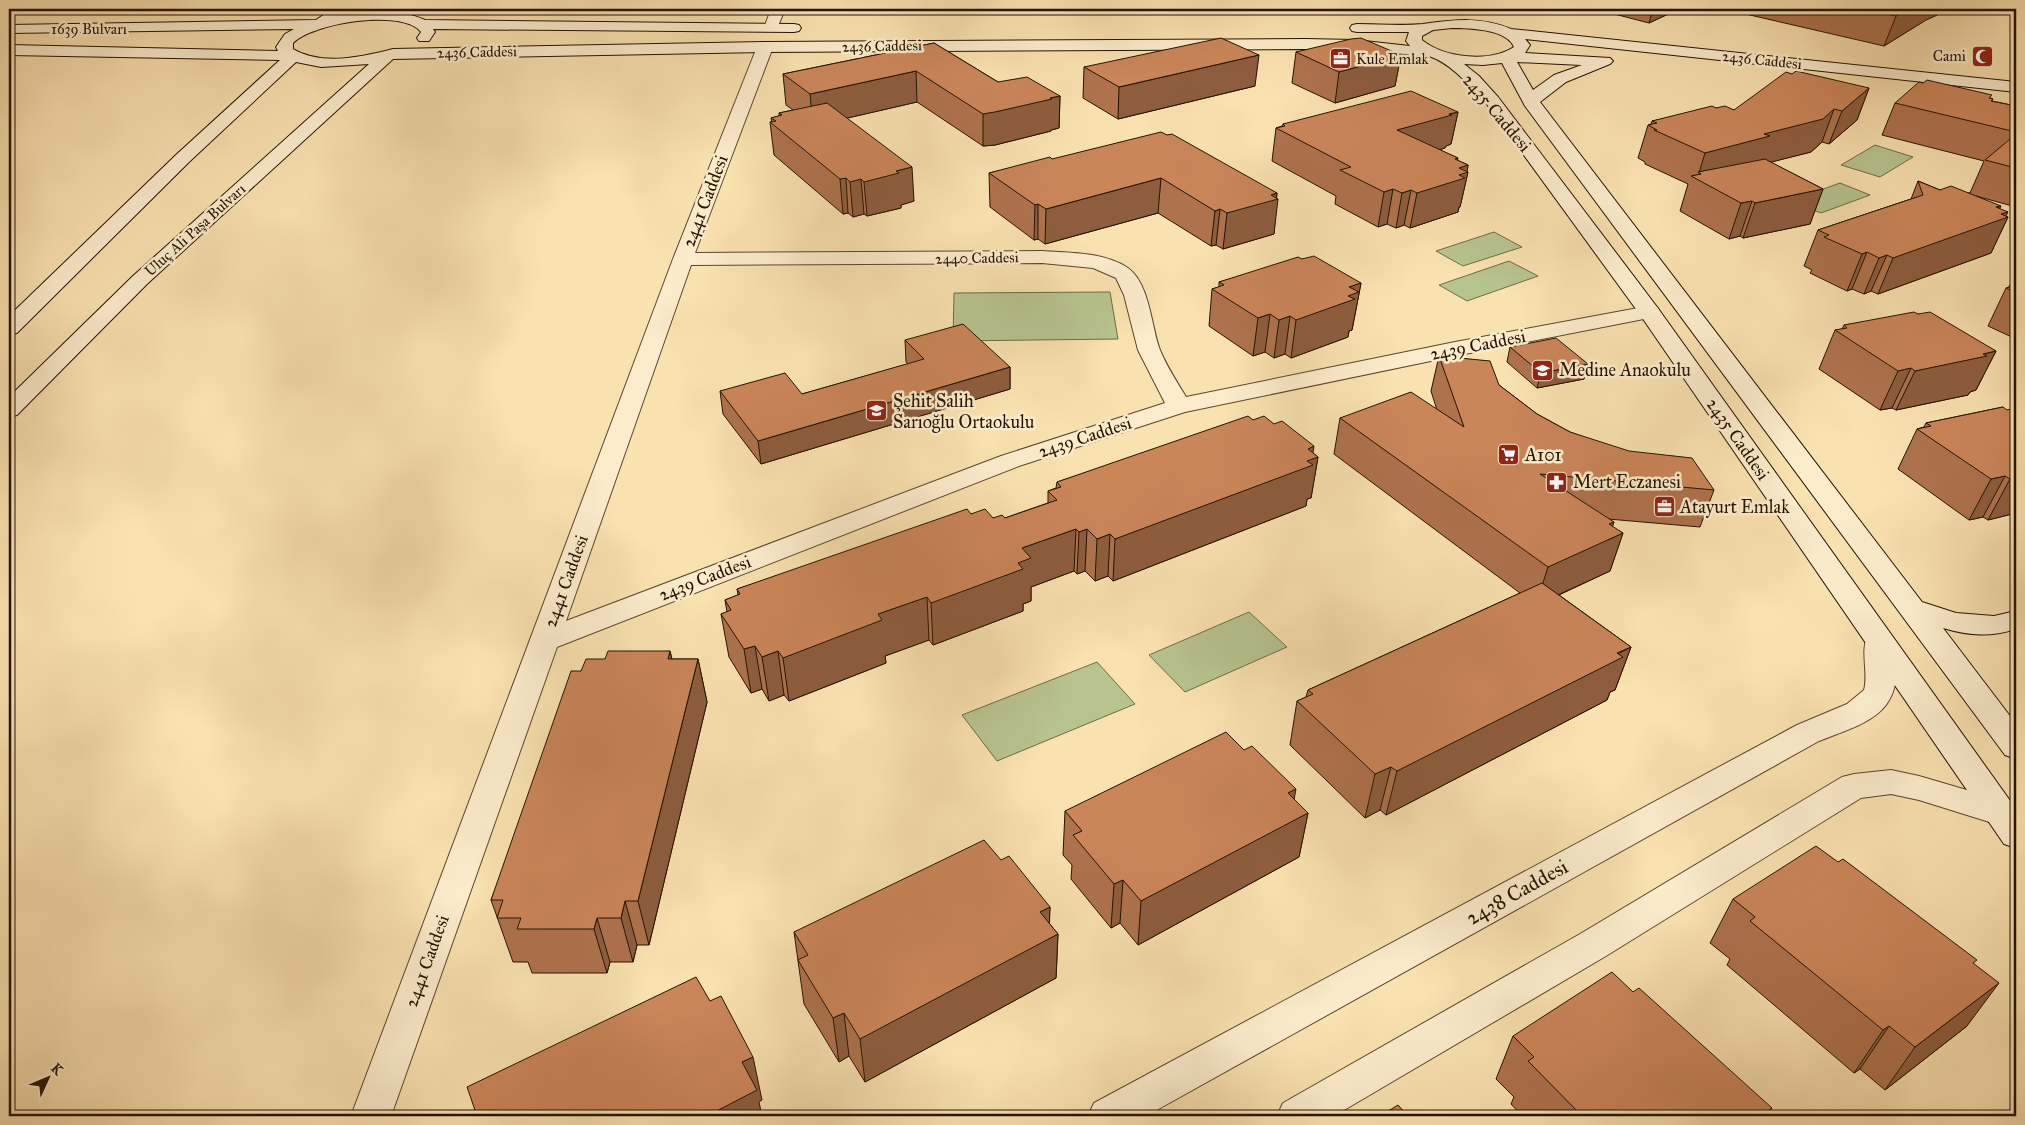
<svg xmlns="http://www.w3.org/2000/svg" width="2025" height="1125" font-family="'IM FELL Great Primer',serif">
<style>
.green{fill:#b8c490;stroke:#6e6b48}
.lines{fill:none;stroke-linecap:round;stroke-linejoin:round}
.street-casing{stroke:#5a462c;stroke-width:2}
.secondary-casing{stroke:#241200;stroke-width:2}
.street{fill:#fceccc;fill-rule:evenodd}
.secondary{fill:#fceccc;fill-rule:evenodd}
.wall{fill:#ae724d;stroke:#241200}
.shaded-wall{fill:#8d5d3e;stroke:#241200}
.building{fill:#ca8559;stroke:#241200}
.labels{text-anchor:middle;stroke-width:5;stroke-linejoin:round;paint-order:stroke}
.far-street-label{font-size:15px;fill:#241200;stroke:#fceccc}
.far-poi-label{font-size:15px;fill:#241200;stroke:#fceccc;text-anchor:end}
.street-label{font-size:18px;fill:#241200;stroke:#fceccc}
.poi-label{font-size:18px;fill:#241200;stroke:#fceccc;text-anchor:start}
.near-street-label{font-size:21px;fill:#241200;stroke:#fceccc}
</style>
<rect width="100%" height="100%" fill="#fae1b0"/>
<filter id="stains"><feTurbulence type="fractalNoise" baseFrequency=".004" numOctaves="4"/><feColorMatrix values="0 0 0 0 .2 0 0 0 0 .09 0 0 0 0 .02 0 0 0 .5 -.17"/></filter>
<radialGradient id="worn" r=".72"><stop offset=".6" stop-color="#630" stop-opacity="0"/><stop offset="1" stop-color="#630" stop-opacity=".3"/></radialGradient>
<path class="green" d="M1875,145L1913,157L1880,177L1841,165Z
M1840,183L1870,195L1821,213L1790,201Z
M1494,232L1522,247L1463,266L1436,251Z
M1509,261L1538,276L1467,301L1439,285Z
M1110,292L1118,339L953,341L954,293Z
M1249,612L1287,647L1185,692L1149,655Z
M1097,662L1135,704L997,761L962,715Z"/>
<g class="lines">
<defs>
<path id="street" d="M771,9H785L776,31H766L764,28Z
M765,42L770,44L773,47L695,253L1042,251C1070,253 1104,252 1128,268C1150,284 1151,326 1160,350C1167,367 1177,382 1186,397L1455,342L1649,306L1657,307L1660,312L1657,317L1649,318L1455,356L1185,412L1019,466L557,647L391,1116H351L673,259L757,47L760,44ZM1042,263L1093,268L1116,278L1124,295L1138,350L1165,403L1001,456L566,621L691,265Z
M1879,631L1889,634C1895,643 1895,653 1896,664C1900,717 1859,725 1819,741L1146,1116H1088L1094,1103L1797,725L1847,704L1864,690C1869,672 1859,649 1869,634Z
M1891,770L1919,776L2011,803L2016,812L2011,821L1999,825L1919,800L1891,794L1861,798L1606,956L1334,1116H1277L1283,1103L1580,934L1842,777L1854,774Z"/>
<path id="secondary" d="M332,9H348L342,15C369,11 399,8 425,20L794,24L799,25L801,28L799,31L794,32L433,29L435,32L429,41H419L417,38L421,32C403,8 312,23 293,43V49C322,66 362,57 393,49L765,42L1305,39L1355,40L1410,46L1406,41L1409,32H1357L1352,31L1350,28L1352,25L1357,24C1379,24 1402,26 1423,24C1453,20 1481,16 1511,29L2016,82V92L1525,39L1530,45L1525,53L1610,58L1613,61L1610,64L1566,82L1540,102L1922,602L1956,613L1994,616L2016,611V629C1991,637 1969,636 1943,628L2016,724V759L2005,755L1525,106L1502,63L1483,65L1464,64L1479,76L1498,97L1657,307L2016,809V848L2004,844L1641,316L1486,103C1470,86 1452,64 1429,56L1355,50L1305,49L765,52L393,59L147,284L17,415L9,417V397L133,276L369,64L321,67L296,62L189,162L17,333L9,335V316L177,154L280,60L9,55V45L278,51L276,47L285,34L294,29L9,33V25L316,20ZM1452,28C1468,28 1507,29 1514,47C1490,63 1444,58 1422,40V36L1433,30ZM1517,62L1582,65L1554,75L1533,90Z"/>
</defs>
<use href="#street" class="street-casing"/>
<use href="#secondary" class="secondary-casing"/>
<use href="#street" class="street"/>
<use href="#secondary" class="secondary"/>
</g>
<path class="wall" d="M1207,9H1227L1225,11Z
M1293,9H1325H1321L1319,12Z
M1599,9H1679L1649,23L1599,10Z
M1724,9H1947L1946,11L1926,20L1884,46Z
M934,43L998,82L1060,96L1059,128L1051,130V131L995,145L983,146L917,102L847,118L914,201L901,205V208L867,216L864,214L853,217L848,213L843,214L774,155L770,122H772L771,118L779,116V113L793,110L786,105L783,74Z
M1296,52L1401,55L1395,86L1335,103L1292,83Z
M1084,67L1255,86L1118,119L1083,98Z
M1869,88L1857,120L1829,144L1822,142L1811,152L1770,162L1823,189L1810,224L1743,238L1740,236L1729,239L1680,211L1688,184L1645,164V162L1638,158L1648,125L1651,124L1652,121L1716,108L1734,110Z
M1991,98L1993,99L1992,101L2016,106V207L1976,196L1999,208L2006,216L2008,217L1991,253L1878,294L1871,291L1864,294L1852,289L1847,291L1810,273L1812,270L1804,266L1818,230L1911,199L1918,181L1940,190L1970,193L1984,161L1882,135L1895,103Z
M1458,112L1451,144L1446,146L1445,148L1439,150L1458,158L1457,160L1468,165L1467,172H1468L1460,207H1459L1458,212L1410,228L1404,225L1396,228L1387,224L1378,227L1335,204L1336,196L1272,161L1276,128L1282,126L1283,124Z
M1052,159L1277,193L1274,234L1223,249L1216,245L1211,246L1158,213L1045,244L1038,239L1034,240L990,207L989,173Z
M1302,259L1361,283L1352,330L1349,331L1348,337L1291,358L1285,354L1274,358L1265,352L1253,356L1209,326L1212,289L1219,287V282Z
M2016,281V339L1988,326L2006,288L2009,287L2011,283Z
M1918,314L1996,351L1976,390L1970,392L1968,395L1896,410L1892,408L1880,410L1819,369L1835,330L1842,329L1844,325Z
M905,340L1010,367V389L761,464L723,414L720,391L802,394L908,364L906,362Z
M1510,347L1588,364L1584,379L1537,388L1507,362Z
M1439,356L1499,385L1537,414L1570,432L1714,490L1700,527L1608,519L1614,522L1612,527L1623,533L1610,571L1559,595L1631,647L1615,690L1610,692L1607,700L1386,815L1380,810L1365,818L1290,745L1297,701L1306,697L1308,690L1520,593L1334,454L1340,418L1437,410L1431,391Z
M2003,407L2016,513L1988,520L1983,517L1969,520L1898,469L1917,429L1924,427L1926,423Z
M1253,420L1313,453L1318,457L1311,498L1307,499L1306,506L1113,581L1108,576L1095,581L1085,571L1077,574L1074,571L1031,587V601L1023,604V611L933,645L929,640L885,656L886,663L789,701L784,695L769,701L762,689L751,693L729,657L721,614L727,612L725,600L738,595L737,589L971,514L993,518H1005L1048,503V491L1056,488L1057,482Z
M670,651L672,659H698L707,702L649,945H637L633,962H610L607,973H532L528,962H513L491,900L581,671L605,659Z
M1294,799L1308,813L1299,857L1138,945L1120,923L1111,928L1071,879L1072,865L1063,855L1065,811Z
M1001,860L1050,907L1049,923L1058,934L1056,978L865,1082L849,1056L839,1062L804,1004L794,932Z
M1733,899L1974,964L1967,1026L1885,1090L1860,1069L1854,1073L1727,965L1730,959L1710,943Z
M1513,1036L1768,1115L1769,1116H1522L1511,1104L1514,1097L1496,1079Z"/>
<path class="shaded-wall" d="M1653,9H1679L1649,23Z
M1908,9H1947L1946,11L1926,20L1884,46L1896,16Z
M1259,55L1255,86L1118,119L1119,87Z
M1401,55L1395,86L1335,103L1339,72Z
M916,71L917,102L813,126L810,94Z
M1869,88L1857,120L1829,144L1842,111Z
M1060,96L1059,128L1051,130V131L995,145L983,146V114Z
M1834,109L1822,142L1811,152L1760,165L1701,174L1699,173L1705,153Z
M1458,112L1451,144L1446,146L1445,148L1391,164L1397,130Z
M1458,158L1453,182L1459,168L1468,165L1467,173L1468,172L1460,207H1459L1458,212L1410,228L1417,193L1455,159Z
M912,167L914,201L901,205V208L867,216L864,182L896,171Z
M846,178L848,213L843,214L840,179Z
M1161,178L1158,213L1045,244L1046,209Z
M861,179L864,214L853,217L850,182Z
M1393,189L1387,224L1378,227L1384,192Z
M1823,189L1810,224L1743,238L1755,203Z
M1411,190L1404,225L1396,228L1402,193Z
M1277,193L1276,199H1278L1274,234L1223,249L1227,213Z
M1752,201L1740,236L1729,239L1741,203Z
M1038,204V239L1034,240L1035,205Z
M2001,206L1993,222L2001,214L2008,212L2005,218L2008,217L1991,253L1878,294L1893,258Z
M1220,209L1216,245L1211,246L1215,211Z
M1867,252L1852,289L1847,291L1862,254Z
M1887,255L1871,291L1864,294L1879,258Z
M1361,283L1352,330L1349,331L1348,337L1291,358L1296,320L1349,287Z
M1270,314L1265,352L1253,356L1258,318Z
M1290,316L1285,354L1274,358L1279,320Z
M1996,351L1976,390L1970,392L1968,395L1896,410L1915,371Z
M1588,364L1584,379L1537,388L1541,373Z
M1010,367V389L761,464L758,441Z
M1911,368L1892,408L1880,410L1898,371Z
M1314,446L1312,459L1318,457L1311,498L1307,499L1306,506L1113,581L1115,539Z
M2005,476L1983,517L1969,520L1991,479Z
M2016,478V513L1988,520L2010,479Z
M1614,522L1608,540L1623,533L1610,571L1536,605L1548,567L1609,524Z
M1076,529L1074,571L1031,587V601L1023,604V611L933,645L931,603L1018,563L1022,548Z
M1087,529L1085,571L1077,574L1079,532Z
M1110,534L1108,576L1095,581L1097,539Z
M927,597L929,640L885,656L886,663L789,701L783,658L878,614Z
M755,646L762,689L751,693L744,649Z
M1631,647L1615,690L1610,692L1607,700L1386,815L1397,771Z
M670,651L679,694L668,659Z
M778,651L784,695L769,701L762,657Z
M698,659L707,702L649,945L638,901Z
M1391,767L1380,810L1365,818L1375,774Z
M1296,789L1290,822L1308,813L1299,857L1138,945L1141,901L1288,793Z
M1123,880L1120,923L1111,928L1114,884Z
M625,901L637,945L633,962L621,918Z
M1050,907L1049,939L1058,934L1056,978L865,1082L860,1039L1040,912Z
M597,918L610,962L607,973L594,929Z
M1999,983L1967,1026L1885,1090L1915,1047Z
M844,1013L849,1056L839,1062L833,1018Z
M1889,1026L1860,1069L1854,1073L1883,1030Z
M753,1057L762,1100L759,1102L762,1116H707L742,1062Z
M1772,1108L1767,1116L1765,1113Z"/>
<path class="building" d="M1861,9H1908L1896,16Z
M1221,38L1259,55L1119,87L1084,67Z
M1361,38L1401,55L1339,72L1296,52L1351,39Z
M934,43L998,82L1027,77L1060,96L1050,98L1052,99L995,112L983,114L916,71L810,94L783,74Z
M1796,71L1869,88L1842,111L1834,109L1823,119L1764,134L1770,136L1705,153L1654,130H1657L1648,125L1657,123L1652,121L1712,106L1716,108L1725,106L1734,110L1786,72L1792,74Z
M1927,80L1992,95L1989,98L1993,99L1991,101L2016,106V132L1895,103L1919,82L1923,83Z
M1411,91L1458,112L1449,114L1452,115L1397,130L1458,158L1455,159L1468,165L1459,168L1468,172L1459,175L1465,178L1417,193L1411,190L1402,193L1393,189L1384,192L1340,170L1351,167L1276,128L1285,126L1283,124Z
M827,103L912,167L896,171L899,173L864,182L861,179L850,182L846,178L840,179L770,122L776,121L771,118L782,115L779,113Z
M1161,132L1167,135L1172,134L1277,193L1271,195L1278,199L1227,213L1220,209L1215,211L1161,178L1046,209L1038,204L1035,205L989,173L1050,157L1052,159Z
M2016,134V168L1985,160Z
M1765,159L1823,189L1755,203L1752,201L1741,203L1691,176L1701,174L1698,172Z
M1918,181L1940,190L1951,186L2001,206L1996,207L2008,212L2001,214L2008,217L1893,258L1887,255L1879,258L1867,252L1862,254L1824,237L1829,235L1818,230L1923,195Z
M1314,256L1361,283L1349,287L1359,292L1348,296L1355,299L1296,320L1290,316L1279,320L1270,314L1258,318L1212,289L1224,285L1219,282L1298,257L1302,259Z
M2016,281V293L2006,288L2016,285L2011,283Z
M1914,312L1918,314L1930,312L1996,351L1983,354L1987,356L1915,371L1911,368L1898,371L1835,330L1847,328L1844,325Z
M963,324L1010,367L758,441L720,391L785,373L802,394L924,359L905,340Z
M1556,338L1588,364L1541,373L1510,347Z
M1439,356L1490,361L1499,385L1537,414L1570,432L1629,451L1692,458L1714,490L1540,474L1614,522L1609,524L1623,533L1548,567L1340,418L1411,392L1464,427Z
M2003,407L2007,410L2016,408V478L2010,479L2005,476L1991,479L1917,429L1931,426L1926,423Z
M1248,416L1253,420L1264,416L1274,424L1282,421L1314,446L1308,449L1318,457L1307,461L1313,465L1115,539L1110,534L1097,539L1087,529L1079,532L1076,529L1022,548L1031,558L1018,563L1023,569L931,603L927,597L878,614L882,620L783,658L778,651L762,657L755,646L744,649L721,614L731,610L725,600L740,594L737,589L967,509L971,514L985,509L993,518L1002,515L1005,518L1057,500L1048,491L1061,487L1057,482Z
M1542,583L1631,647L1617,653L1623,657L1397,771L1391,767L1375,774L1297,701L1313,694L1308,690Z
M608,651H670L668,659H698L638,901H625L621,918H597L594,929H517L521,918H497L503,900H491L571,671H581L586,659H605Z
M1226,732L1244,750L1252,746L1296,789L1288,793L1308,813L1141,901L1123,880L1114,884L1073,835L1082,831L1065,811Z
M984,840L1001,860L1009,856L1050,907L1040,912L1058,934L860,1039L844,1013L833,1018L798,960L808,955L794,932Z
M1816,846L1838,862L1843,859L1977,960L1973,963L1999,983L1915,1047L1889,1026L1883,1030L1750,921L1755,917L1733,899Z
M1612,972L1633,992L1639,988L1772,1108L1765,1113L1769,1116H1582L1528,1061L1534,1057L1513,1036Z
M696,977L710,1001L721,996L753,1057L742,1062L757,1090L707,1116H476H477L467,1087Z
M1398,1105L1408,1116H1380Z"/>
<defs>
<symbol id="mosque-square" viewBox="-11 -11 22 22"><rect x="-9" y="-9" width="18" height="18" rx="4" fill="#8f2418" stroke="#fceccc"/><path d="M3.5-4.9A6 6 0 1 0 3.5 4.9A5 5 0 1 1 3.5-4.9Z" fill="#fff"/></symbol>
<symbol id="office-square" viewBox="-11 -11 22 22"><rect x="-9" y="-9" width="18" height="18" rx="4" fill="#8f2418" stroke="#fceccc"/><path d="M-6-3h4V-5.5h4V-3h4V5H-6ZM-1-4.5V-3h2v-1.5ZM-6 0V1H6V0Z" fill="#fff"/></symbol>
<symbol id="school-square" viewBox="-11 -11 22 22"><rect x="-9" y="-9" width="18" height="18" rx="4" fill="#8f2418" stroke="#fceccc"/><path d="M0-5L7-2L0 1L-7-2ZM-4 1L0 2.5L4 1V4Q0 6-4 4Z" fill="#fff"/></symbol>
<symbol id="supermarket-square" viewBox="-11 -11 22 22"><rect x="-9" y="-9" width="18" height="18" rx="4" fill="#8f2418" stroke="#fceccc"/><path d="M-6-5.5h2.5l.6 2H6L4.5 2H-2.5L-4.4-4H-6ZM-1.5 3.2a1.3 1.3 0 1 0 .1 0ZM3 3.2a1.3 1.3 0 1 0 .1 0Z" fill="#fff"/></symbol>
<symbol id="pharmacy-square" viewBox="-11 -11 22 22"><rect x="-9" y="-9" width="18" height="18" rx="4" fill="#8f2418" stroke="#fceccc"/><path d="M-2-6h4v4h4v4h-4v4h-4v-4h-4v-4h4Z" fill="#fff"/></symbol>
</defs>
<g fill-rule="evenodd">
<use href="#mosque-square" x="1970" y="44" width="25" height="25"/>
<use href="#office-square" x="1328" y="46" width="25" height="25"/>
<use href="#school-square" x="1530" y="358" width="25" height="25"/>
<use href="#school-square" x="864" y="398" width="25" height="25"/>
<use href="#supermarket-square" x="1496" y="442" width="25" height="25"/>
<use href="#pharmacy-square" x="1544" y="470" width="25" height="25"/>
<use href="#office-square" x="1652" y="494" width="25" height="25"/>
</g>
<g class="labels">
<g class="far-street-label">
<text x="89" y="34">1639 Bulvarı</text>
<text transform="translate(882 46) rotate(-1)" y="5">2436 Caddesi</text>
<text transform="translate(477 52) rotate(-1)" y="5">2436 Caddesi</text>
<text transform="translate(1762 60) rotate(6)" y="5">2436 Caddesi</text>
<text transform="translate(195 230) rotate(-42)" y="5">Uluç Ali Paşa Bulvarı</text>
<text transform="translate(977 258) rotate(-1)" y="5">2440 Caddesi</text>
</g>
<g class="far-poi-label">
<text x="1966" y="61">Cami</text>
<text x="1356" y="64" text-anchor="start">Kule Emlak</text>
</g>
<g class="street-label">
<text transform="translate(1497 113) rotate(50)" y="6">2435 Caddesi</text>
<text transform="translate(705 201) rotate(-69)" y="6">2441 Caddesi</text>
<text transform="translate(1478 345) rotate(-11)" y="6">2439 Caddesi</text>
<text transform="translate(1085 437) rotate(-18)" y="6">2439 Caddesi</text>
<text transform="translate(1738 439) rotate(55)" y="6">2435 Caddesi</text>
<text transform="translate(705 578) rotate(-21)" y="6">2439 Caddesi</text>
<text transform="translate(566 581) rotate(-70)" y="6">2441 Caddesi</text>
<text transform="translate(427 961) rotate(-70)" y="6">2441 Caddesi</text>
</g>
<g class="poi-label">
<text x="1559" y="376">Medine Anaokulu</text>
<text x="893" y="407">Şehit Salih<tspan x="893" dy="21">Sarıoğlu Ortaokulu</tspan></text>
<text x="1525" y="461">A101</text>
<text x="1573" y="488">Mert Eczanesi</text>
<text x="1680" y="513">Atayurt Emlak</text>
</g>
<g class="near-street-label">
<text transform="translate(1517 892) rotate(-29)" y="7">2438 Caddesi</text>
</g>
</g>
<rect width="2025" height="1125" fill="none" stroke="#fae1b0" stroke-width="30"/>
<rect x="10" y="10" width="2005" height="1105" fill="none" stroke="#241200" stroke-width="2.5"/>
<rect x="15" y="15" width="1995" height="1095" fill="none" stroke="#241200"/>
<g transform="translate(48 1078) rotate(46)" stroke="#fceccc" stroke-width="4" paint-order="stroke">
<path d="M0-4L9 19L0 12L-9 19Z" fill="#241200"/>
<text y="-8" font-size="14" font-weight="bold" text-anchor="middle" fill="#241200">K</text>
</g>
<rect width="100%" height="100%" filter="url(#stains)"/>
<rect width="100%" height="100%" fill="url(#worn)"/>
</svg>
